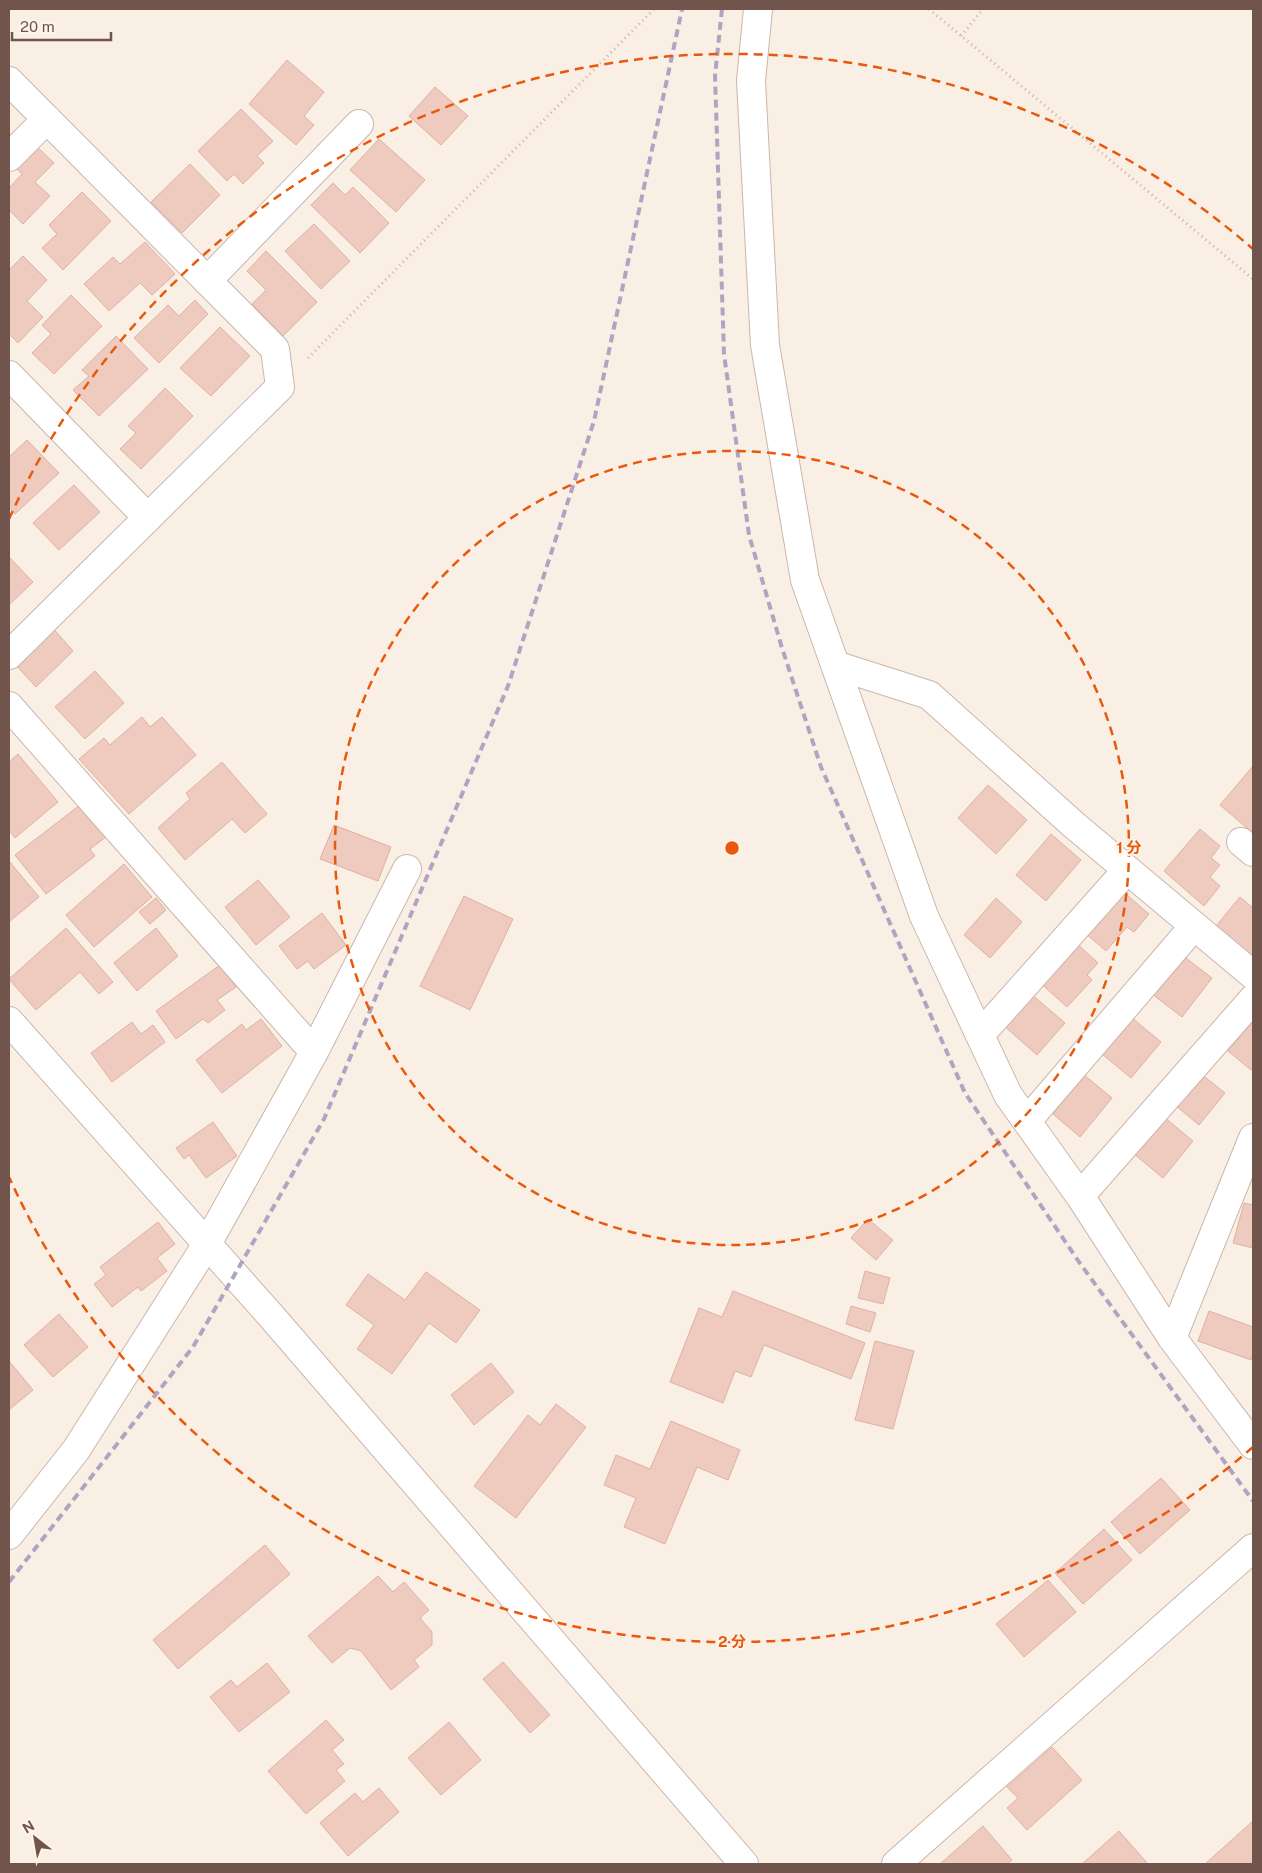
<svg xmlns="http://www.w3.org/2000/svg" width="1262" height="1873" font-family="'Public Sans','Noto Sans JP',sans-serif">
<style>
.building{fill:#eecbbe;stroke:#dfb1a0}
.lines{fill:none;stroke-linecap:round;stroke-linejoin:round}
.minor-casing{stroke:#cbb6ac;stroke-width:30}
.path{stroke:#d2afa1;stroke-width:3;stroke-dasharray:1 4;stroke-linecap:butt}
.minor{stroke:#fff;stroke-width:28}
.rail{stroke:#b1a4c3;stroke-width:4;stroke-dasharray:8 5;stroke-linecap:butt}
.ring{fill:none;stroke:#e8590c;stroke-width:2.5;stroke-dasharray:9 6}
.centre{fill:#e8590c;stroke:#fef4ea;stroke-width:2.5}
.ring-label{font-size:15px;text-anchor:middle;font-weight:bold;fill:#e8590c;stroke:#fef4ea;stroke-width:4;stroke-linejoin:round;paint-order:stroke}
</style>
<rect width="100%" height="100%" fill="#faefe4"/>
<path class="building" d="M287,60L324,92L304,116L314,125L296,145L249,104Z
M435,87L468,116L441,145L409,116Z
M241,109L273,141L257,156L264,163L243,184L234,174L227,181L198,151Z
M379,139L425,180L396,212L350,170Z
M33,143L54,163L35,182L50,196L23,224L9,210V188L22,174L12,164Z
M190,164L220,195L182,233L151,202Z
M333,183L345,195L353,187L389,223L360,253L311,205Z
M82,192L111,221L63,270L42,248L57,234L49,225Z
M314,224L350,261L321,289L285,251Z
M145,242L175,274L152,295L140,283L109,311L84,284L113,257L120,264Z
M266,251L317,302L283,336L252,304L266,290L247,271Z
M23,256L47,280L27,301L43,317L18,343L9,334V270Z
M71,295L102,326L54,374L32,353L51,334L42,325Z
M195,300L208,314L159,363L134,338L168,305L179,316Z
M220,327L250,356L211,396L180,368Z
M116,336L148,369L99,416L73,390L89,376L82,370Z
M165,388L193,416L141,469L120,449L136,433L128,426Z
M27,440L59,473L15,514L9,507V457Z
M74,485L100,512L59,550L33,523Z
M9,557L33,582L9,605Z
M50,625L73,651L36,687L12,661Z
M95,671L124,703L85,739L55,707Z
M142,717L150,727L162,717L196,755L129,814L79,759L104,738L110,745Z
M18,754L58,802L15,838L9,830V762Z
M222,762L267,814L245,833L232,819L185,860L158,828L190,799L186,793Z
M1253,766V833L1220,805Z
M988,785L1027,820L996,854L958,818Z
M80,805L106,837L90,849L95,856L46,894L15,855Z
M334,825L391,847L378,881L320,859Z
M1200,829L1220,846L1211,858L1220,865L1210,877L1220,886L1204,906L1164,871Z
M1051,834L1081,860L1046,901L1016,875Z
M9,861L39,897L9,922Z
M124,864L152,897L94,947L66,915Z
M258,880L290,917L256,945L225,907Z
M1120,889L1149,914L1134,932L1127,927L1106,951L1084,932Z
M464,896L513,919L470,1010L420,986Z
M1240,897L1253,908V957L1216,926Z
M156,898L166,910L150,924L139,912Z
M996,898L1022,922L990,958L964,935Z
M322,913L346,945L314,969L308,961L297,969L279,946Z
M66,928L113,982L99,994L80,972L36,1010L9,979Z
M156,928L178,956L137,991L114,963Z
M1074,941L1098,963L1087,975L1092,980L1067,1007L1037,980Z
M1182,955L1212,978L1182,1017L1152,994Z
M220,965L236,987L217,1000L225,1010L208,1023L203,1019L176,1039L156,1011Z
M1030,993L1065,1023L1037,1055L1003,1025Z
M1131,1017L1161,1042L1131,1078L1101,1053Z
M261,1019L282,1046L222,1093L196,1060L242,1024L246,1030Z
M1253,1021V1067L1251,1070L1228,1051Z
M132,1022L141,1034L153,1025L165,1042L112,1082L91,1053Z
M1201,1074L1225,1093L1199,1125L1175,1105Z
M1084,1075L1112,1098L1080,1137L1053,1114Z
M1164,1117L1193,1141L1163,1178L1134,1154Z
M213,1122L237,1156L206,1178L189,1155L184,1159L176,1148Z
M1244,1203L1253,1205V1248L1233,1243Z
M868,1219L893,1240L876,1260L851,1238Z
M158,1222L175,1244L157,1258L167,1271L141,1291L138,1287L112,1307L94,1284L106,1275L100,1267Z
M865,1271L890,1278L883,1304L858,1298Z
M426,1272L480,1310L456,1343L429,1323L392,1374L357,1349L374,1325L346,1305L368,1274L405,1300Z
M733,1291L865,1343L851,1379L764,1345L751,1377L735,1371L723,1403L670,1382L699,1308L722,1317Z
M851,1306L876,1313L870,1332L846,1324Z
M1209,1311L1253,1327V1352L1251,1360L1198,1341Z
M59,1314L88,1347L53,1377L24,1345Z
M875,1341L914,1351L893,1429L855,1420Z
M9,1361L33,1390L9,1410Z
M491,1363L514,1392L474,1425L451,1395Z
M556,1404L586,1427L516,1518L474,1486L528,1415L540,1425Z
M671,1421L740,1450L728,1480L697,1467L665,1544L624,1527L636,1498L604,1485L616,1455L650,1469Z
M1161,1478L1190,1510L1140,1554L1111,1522Z
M1104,1529L1132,1560L1083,1604L1055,1573Z
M265,1545L290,1574L178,1669L153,1640Z
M378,1576L393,1592L404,1582L429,1610L420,1618L432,1632V1645L414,1660L419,1667L391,1690L361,1651L350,1648L332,1663L308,1636Z
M1048,1580L1076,1612L1024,1657L996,1624Z
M503,1662L550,1715L530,1733L483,1679Z
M267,1663L290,1692L239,1732L210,1697L231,1680L237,1687Z
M326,1720L344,1740L332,1750L344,1764L336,1770L345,1781L306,1814L268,1771Z
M449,1722L481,1760L441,1795L408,1758Z
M1052,1747L1082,1780L1027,1830L1007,1808L1018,1798L1007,1787Z
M379,1788L399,1812L348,1856L320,1823L355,1793L363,1802Z
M1253,1821V1864H1205Z
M983,1826L1012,1860L1007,1864H940Z
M1119,1831L1148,1864H1082Z"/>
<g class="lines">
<defs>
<path id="minor" d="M758,9L751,81L765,345L805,580L924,916L1008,1095L1080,1196L1172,1338L1253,1445
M9,81L275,349L280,387L9,655
M9,157L47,119
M207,281L359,124
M9,375L148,518
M835,665L929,695L1074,825L1253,975
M9,706L314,1052
M1241,842L1253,852
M9,1021L272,1317L744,1864
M980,1035L1127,870
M1027,1121L1194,926
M1080,1196L1253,999
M1172,1338L1253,1138
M9,1535L76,1450L207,1244L314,1052L407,869
M896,1864L1253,1548"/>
</defs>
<use href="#minor" class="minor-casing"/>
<path class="path" d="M929,9L1253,279
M961,36L983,9
M308,358L654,9"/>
<use href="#minor" class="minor"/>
<path class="rail" d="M722,9L715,76L724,354L749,535L782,648L821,767L965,1093L1079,1262L1253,1501
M9,1582L193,1347L324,1119L508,686L594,421L682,9"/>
</g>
<g class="ring">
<circle cx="732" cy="848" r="397"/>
<path d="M1253 1447A794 794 0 0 1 9 1177M9 519A794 794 0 0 1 1253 249"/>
</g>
<circle cx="732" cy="848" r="8" class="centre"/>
<g class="ring-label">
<text x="1129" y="853">1 分</text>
<text x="732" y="1647">2 分</text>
</g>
<rect width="1262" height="1873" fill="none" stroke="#71554c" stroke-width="20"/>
<g transform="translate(35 1838) rotate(329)" stroke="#fef4ea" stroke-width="4" paint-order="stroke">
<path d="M0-4L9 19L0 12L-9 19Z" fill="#71554c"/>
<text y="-8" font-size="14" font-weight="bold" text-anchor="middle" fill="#71554c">N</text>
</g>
<path d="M12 32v8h99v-8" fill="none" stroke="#71554c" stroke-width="2.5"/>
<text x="20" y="32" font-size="15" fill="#71554c" stroke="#fef4ea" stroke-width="4" paint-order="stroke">20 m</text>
</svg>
